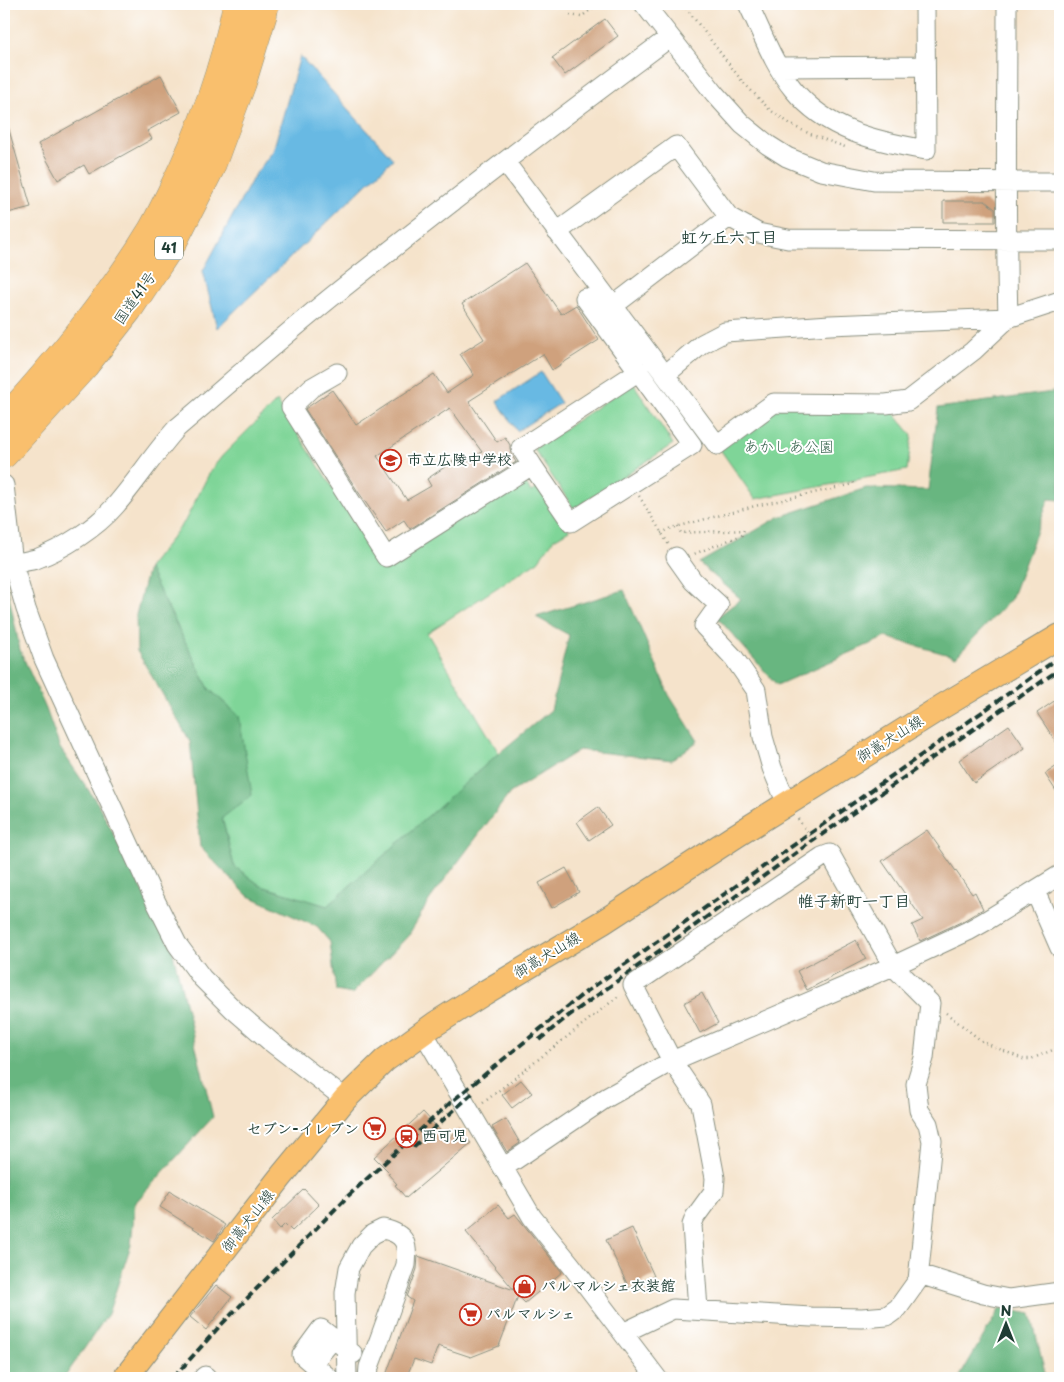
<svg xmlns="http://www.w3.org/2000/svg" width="1064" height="1382" font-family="'Playpen Sans','Klee One',sans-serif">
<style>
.green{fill:#7fd598;stroke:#4f8966}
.forest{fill:#67b680;stroke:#437a5a}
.water{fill:#68b9e3;stroke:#447b8c}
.building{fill:#cfa17d;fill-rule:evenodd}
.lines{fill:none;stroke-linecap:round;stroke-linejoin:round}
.minor-casing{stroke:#8a9080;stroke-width:21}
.major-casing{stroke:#8a9080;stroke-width:26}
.highway-casing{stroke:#8a9080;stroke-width:29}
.path{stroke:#8a9080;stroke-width:2.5;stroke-dasharray:1 4;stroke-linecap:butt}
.minor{stroke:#fff;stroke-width:19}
.major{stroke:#f9bf6d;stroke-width:24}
.highway{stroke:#f9bf6d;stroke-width:28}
.rail{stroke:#1f3d34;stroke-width:4;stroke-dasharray:8 4;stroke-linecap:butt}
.labels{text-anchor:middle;stroke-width:4;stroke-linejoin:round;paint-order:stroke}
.shield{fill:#fff;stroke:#627771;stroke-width:1}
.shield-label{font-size:14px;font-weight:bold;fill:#1f3d34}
.street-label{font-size:15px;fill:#1f3d34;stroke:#fff}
.park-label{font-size:15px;fill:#37634d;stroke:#fff}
.poi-label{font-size:15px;font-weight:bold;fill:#1f3d34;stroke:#fff;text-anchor:start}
.neighbourhood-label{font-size:16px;font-weight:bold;fill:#1f3d34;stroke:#fff}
</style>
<rect width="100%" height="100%" fill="#fff"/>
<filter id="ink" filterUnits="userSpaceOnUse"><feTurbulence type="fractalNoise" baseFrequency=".02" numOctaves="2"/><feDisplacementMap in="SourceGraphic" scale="10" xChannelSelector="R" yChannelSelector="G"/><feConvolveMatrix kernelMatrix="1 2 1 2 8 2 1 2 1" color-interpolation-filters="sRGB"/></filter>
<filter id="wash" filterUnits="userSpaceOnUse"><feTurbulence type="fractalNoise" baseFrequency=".0096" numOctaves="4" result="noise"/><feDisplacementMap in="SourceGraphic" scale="20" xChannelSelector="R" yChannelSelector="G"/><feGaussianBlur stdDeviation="1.12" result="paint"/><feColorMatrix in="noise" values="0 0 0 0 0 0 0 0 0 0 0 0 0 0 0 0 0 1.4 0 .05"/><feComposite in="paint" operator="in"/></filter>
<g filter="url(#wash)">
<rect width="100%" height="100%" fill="#f5e3cb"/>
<path class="green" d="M633,383L673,444L574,509L534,449Z
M277,401L383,566L522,478L531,492L539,487L569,530L554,539L538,561L427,633L499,753L327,906L261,886L234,866L222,818L239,716L209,689L148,568L185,521L211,470L223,455Z
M774,403L886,404L912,435L907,470L755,499L717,445Z"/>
<path class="forest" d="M1060,391V500L1049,499L1011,599L956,657L886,637L777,685L717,617L741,599L699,563L779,517L866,488L928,490L938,408Z
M148,568L209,689L239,716L252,795L222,818L234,866L261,886L327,906L499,753L551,710L569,635L536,617L624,590L669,695L698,741L672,760L579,750L510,793L430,899L408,936L352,994L336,991L330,942L317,927L247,895L200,847L190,741L137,651L136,615Z
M4,571L20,650L46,709L60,748L98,804L171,945L213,1117L135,1203L131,1245L108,1314L64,1378H4Z
M1000,1308L1031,1314L1046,1378H959Z"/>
<path class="water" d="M300,56L393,159L217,328L203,271L254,176L273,151Z
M541,372L561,403L517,431L497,401Z"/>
<g id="blocks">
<path class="building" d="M605,19L618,36L565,75L552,58Z
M161,75L181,112L147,131L152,139L89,174L84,165L58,180L38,144Z
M7,123L31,207L4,214V124Z
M943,201H985L995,209V222H943Z
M525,263L561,314L576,305L599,340L552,370L543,354L469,401L497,442L505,437L510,445V449L511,454L516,462L410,529L404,520L386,532L357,490L305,409L332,390L356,425L434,374L447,393L474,375L460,354L484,339L462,304ZM450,408L482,452L463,465L458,458L427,479L431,486L407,500L377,456Z
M1060,697V748L1037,713Z
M1009,725L1025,748L974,783L959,760Z
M1060,764V797L1045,774Z
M598,807L611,825L589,840L577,822Z
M927,830L972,894L975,892L983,909L963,921L920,941L912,925L923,920L882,861Z
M566,868L579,892L552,908L539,883Z
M856,940L866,959L807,990L797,971Z
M702,993L718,1023L700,1033L684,1003Z
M521,1080L532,1093L512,1108L502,1095Z
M423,1112L448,1139L459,1129L471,1143L406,1198L395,1185L397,1184L388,1174L390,1173L374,1157Z
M506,1119L520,1143L507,1152L492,1127Z
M304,1189L319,1205L292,1231L285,1224L280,1229L272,1220Z
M170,1191L225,1225L214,1241L160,1207Z
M498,1205L509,1218L515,1214L562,1272L525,1303L518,1296L499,1346L471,1357L438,1346L431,1365L414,1359L406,1378H385L413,1301L407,1297L417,1269L418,1256L514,1290L466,1232Z
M632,1228L654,1276L629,1288L606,1240Z
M216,1285L232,1297L206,1330L190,1317Z"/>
</g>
</g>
<g filter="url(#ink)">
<use href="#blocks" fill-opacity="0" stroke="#8a9080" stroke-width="1"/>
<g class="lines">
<defs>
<path id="minor" d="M644,4L715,94L742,124L768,145L787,157L821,171L874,181L1060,182
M748,4C761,30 774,66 793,89C827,131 875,141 926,150L925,4
M779,67L925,66
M505,162L665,375L717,445L774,403L886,404L908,401L973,351L1008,318C1005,213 1007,109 1007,4
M557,232L676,146L729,217L758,233L788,239L1060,240
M613,306L729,217
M337,373L311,388L291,407L386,557L532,465L571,522L692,445L585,298
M665,375L702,344L725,332L830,325L1008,318L1060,301
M532,465L521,448L639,371
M4,485L13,564L26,609L44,659L152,894L177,944L202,978L233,1009L271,1042L345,1099
M676,557L693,581L719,605L704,626L734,658L756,690L763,737L772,768L787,804
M13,564C21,562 28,561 36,559C63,549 96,528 115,506C137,481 155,452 177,428C231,382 284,335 339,291C448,204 558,120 670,37
M1035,891L1060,948
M423,1032L532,1217L571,1265L657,1378
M503,1168L606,1098L672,1061L893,966L968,931L984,922L1060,875
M919,1274L983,1294L1009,1299L1060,1292
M623,1333L673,1309L811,1317L862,1318L887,1316L898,1308L918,1280L932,1141L928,1124L919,1110L916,1084L924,1058L930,1003L893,966L830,854L822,857L633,985L672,1061L701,1104L715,1178L714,1191L695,1217L692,1225L698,1309
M312,1364L333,1339
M203,1378L205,1376L207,1378
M329,1378L302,1355L321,1329L353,1354
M347,1378L345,1293L349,1268L361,1246L373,1234L383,1229C406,1234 408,1244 406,1265L380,1338L369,1367L368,1378"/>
<path id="major" d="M125,1378L280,1178L345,1099L385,1060L435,1024L484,993L603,922L737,835L943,706L1060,636"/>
<path id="highway" d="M4,421C58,361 110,299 152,230C159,218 165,205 171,193C201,133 224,69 237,4
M4,454L85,365L128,310L173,242L210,169L242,83L263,14L265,4"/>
</defs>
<use href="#minor" class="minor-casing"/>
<use href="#major" class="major-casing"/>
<use href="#highway" class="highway-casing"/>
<path class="path" d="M683,4L742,81L770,110L795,127L815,136L845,147
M570,15L581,17L598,4
M639,496L669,545
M678,527L681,533L744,530L742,535L694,554
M661,533L672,528L755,506L854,484L853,481
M798,819L815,843
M946,1013L983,1042L1023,1059H1031L1060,1047
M483,1103L620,995"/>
<use href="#minor" class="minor"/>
<use href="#major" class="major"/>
<use href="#highway" class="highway"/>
<path class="rail" d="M539,1040L567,1017L814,840L1060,669
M413,1147L473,1093
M173,1378L218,1328L348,1196L450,1103L583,994L1060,657"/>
</g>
</g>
<defs>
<symbol id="school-ring" viewBox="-11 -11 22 22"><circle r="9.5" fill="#fff" stroke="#c8321e" stroke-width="1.5"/><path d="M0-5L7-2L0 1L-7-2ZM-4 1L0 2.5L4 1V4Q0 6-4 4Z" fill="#c8321e"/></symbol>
<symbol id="supermarket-ring" viewBox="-11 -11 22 22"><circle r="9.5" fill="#fff" stroke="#c8321e" stroke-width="1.5"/><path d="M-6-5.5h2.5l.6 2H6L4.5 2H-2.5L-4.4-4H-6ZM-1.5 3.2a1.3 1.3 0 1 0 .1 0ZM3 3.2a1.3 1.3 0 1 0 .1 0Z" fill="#c8321e"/></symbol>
<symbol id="station-ring" viewBox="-11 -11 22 22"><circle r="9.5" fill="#fff" stroke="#c8321e" stroke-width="1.5"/><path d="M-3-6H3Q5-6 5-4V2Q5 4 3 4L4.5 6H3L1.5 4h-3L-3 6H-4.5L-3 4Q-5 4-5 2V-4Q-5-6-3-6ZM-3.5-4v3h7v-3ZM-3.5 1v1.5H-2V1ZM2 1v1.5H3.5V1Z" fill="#c8321e"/></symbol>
<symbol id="shop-ring" viewBox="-11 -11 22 22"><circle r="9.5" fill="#fff" stroke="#c8321e" stroke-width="1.5"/><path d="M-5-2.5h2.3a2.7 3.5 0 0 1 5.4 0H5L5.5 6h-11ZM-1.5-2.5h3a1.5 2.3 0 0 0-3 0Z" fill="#c8321e"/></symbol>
</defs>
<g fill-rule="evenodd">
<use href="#school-ring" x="378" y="448" width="25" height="25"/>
<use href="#supermarket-ring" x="362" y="1116" width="25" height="25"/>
<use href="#station-ring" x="394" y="1124" width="25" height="25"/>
<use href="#shop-ring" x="512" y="1274" width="25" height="25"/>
<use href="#supermarket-ring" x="458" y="1302" width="25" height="25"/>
</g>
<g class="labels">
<rect class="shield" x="155" y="236.5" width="28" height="23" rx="4"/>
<g class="shield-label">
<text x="169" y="253">41</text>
</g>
<g class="street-label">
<text transform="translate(135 298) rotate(-55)" y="5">国道41号</text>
<text transform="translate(890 739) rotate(-32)" y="5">御嵩犬山線</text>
<text transform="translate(547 955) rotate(-31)" y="5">御嵩犬山線</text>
<text transform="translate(248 1221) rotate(-52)" y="5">御嵩犬山線</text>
</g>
<g class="park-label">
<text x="789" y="452">あかしあ公園</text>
</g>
<g class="poi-label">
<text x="407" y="465">市立広陵中学校</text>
<text x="359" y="1134" text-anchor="end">セブン-イレブン</text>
<text x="422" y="1141">西可児</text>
<text x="541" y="1291">パルマルシェ衣装館</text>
<text x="486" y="1319">パルマルシェ</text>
</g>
<g class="neighbourhood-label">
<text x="729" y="243">虹ケ丘六丁目</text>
<text x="854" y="907">帷子新町一丁目</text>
</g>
</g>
<rect width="1064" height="1382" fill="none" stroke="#fff" stroke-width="20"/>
<g transform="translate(1006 1324)" stroke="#ffffff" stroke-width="4" paint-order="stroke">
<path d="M0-4L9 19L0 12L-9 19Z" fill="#1f3d34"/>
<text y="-8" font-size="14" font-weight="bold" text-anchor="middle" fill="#1f3d34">N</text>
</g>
</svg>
